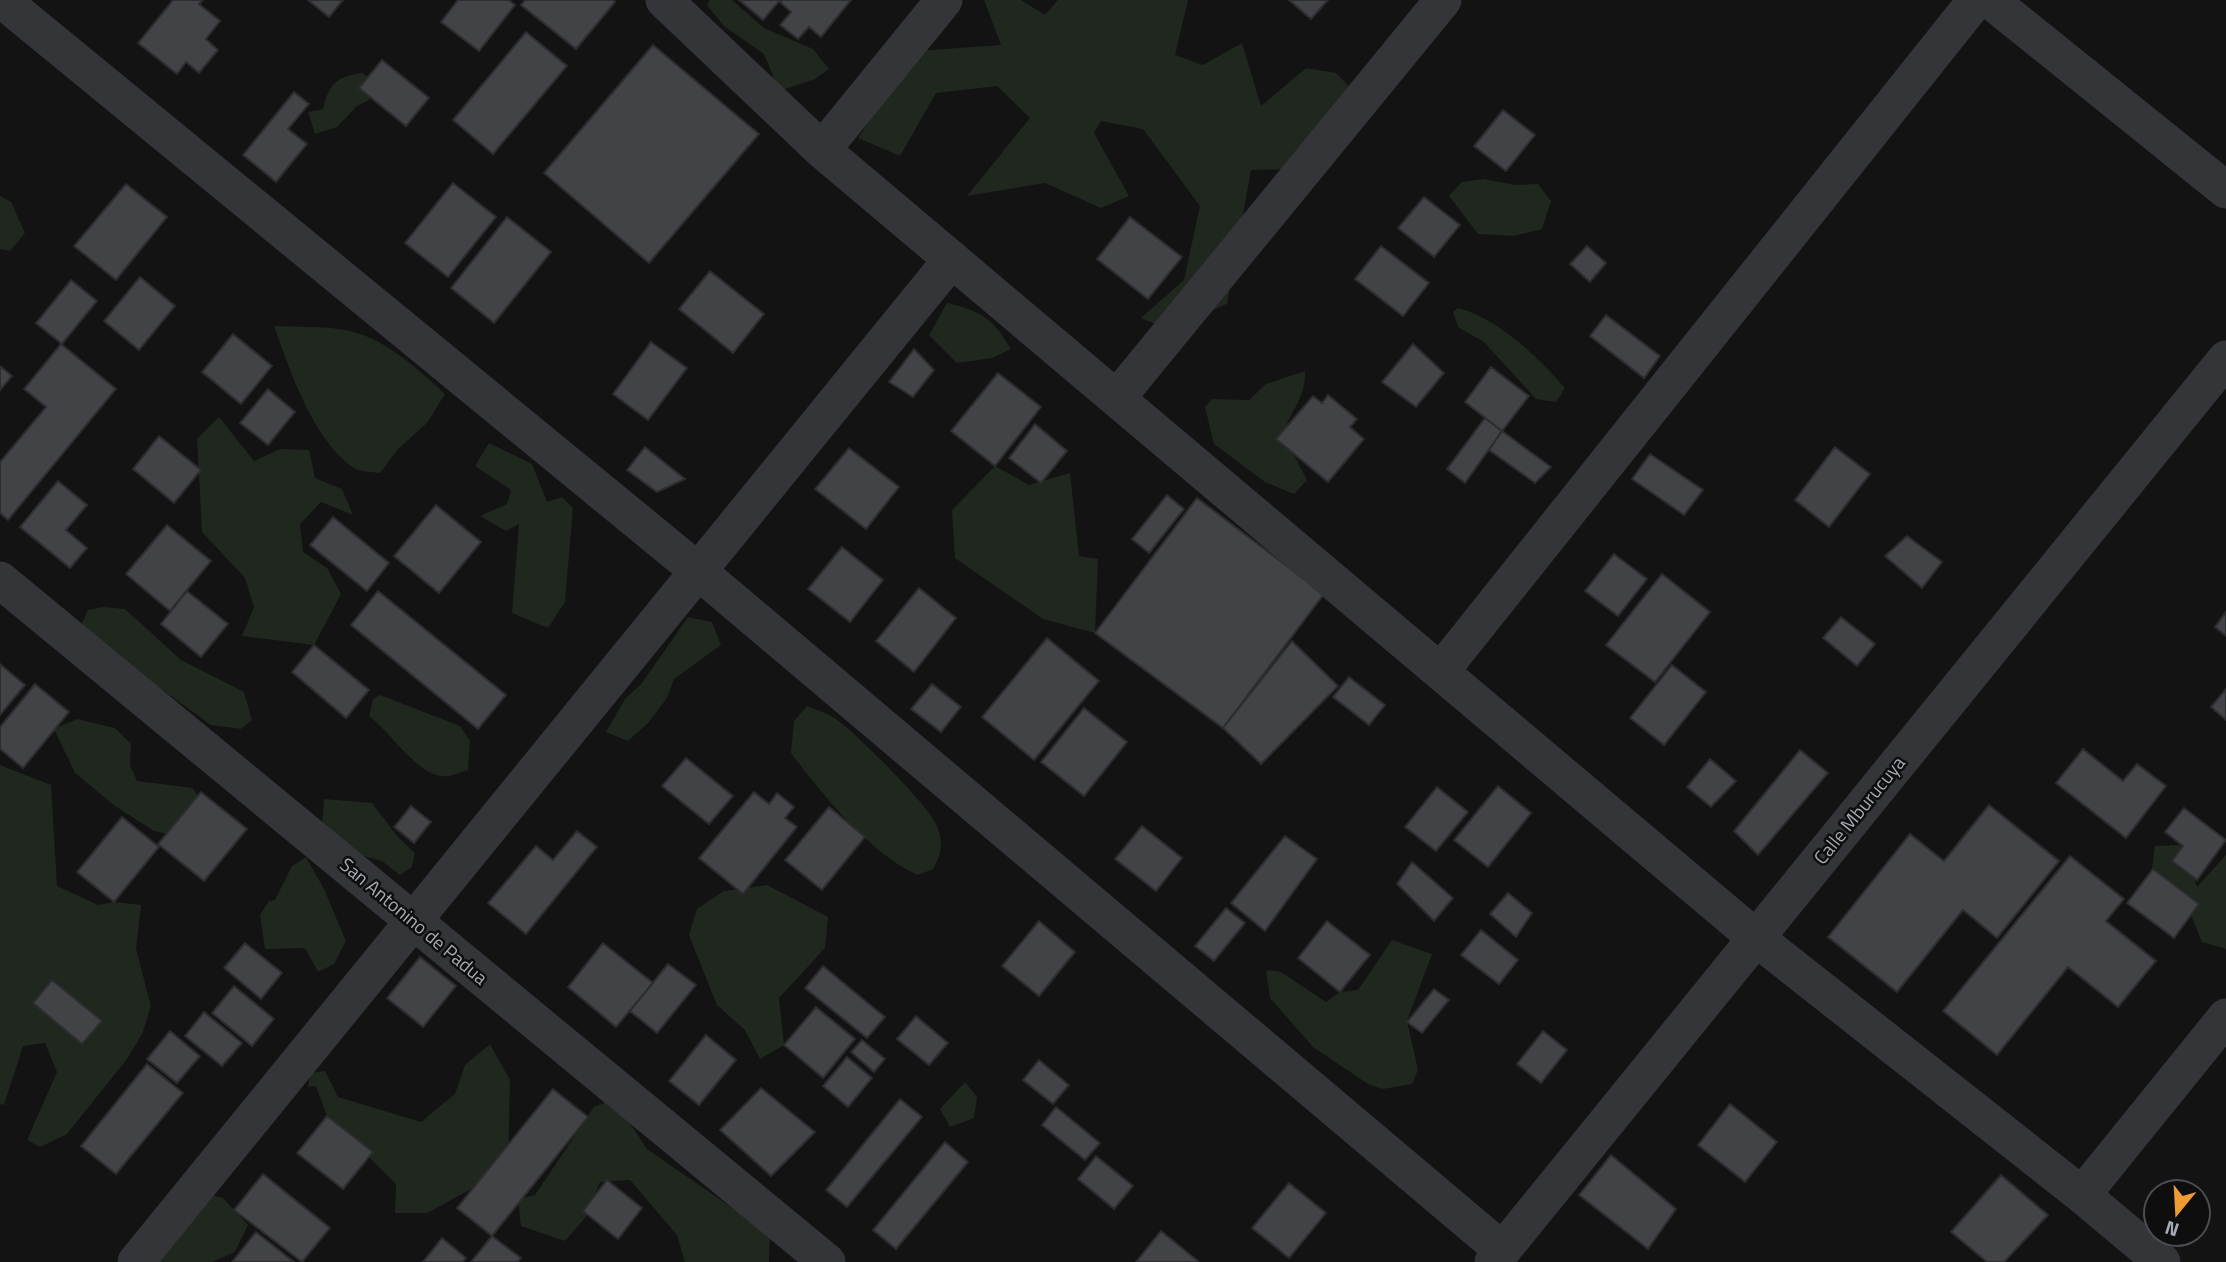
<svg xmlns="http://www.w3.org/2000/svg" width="2226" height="1262" font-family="'Titillium Web',sans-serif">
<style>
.green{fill:#1f271f}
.building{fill:#424347;stroke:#2d2d30;stroke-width:2}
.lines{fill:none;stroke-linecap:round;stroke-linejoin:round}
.minor{stroke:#343539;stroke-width:37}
.labels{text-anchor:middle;stroke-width:5;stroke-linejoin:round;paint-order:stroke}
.street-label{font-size:19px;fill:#a4abb4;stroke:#0e0e0f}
</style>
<rect width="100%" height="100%" fill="#131314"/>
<path class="green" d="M710,0H732L764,28L813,49L829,69L815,79L779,91L764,54L724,26L707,5Z
M984,0H1021L1045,15L1058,0H1188L1175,55L1203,65L1242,43L1261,106L1306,68L1336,73L1371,109L1330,168L1251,170L1227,304L1167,329L1141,318L1184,280L1200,206L1143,129L1101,121L1094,133L1129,196L1101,208L1045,183L967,196L1030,118L997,86L936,93L900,156L858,138L916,51L1001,45Z
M362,73L376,83L369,100L357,106L337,127L315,134L308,112L323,109C329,84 336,77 362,73Z
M1484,179L1515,185L1538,184L1551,201L1542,229L1514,236L1478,234L1449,196L1462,182Z
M0,196L11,202L25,233L10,251L0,249Z
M947,303C982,311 993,319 1011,349L992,358L957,363L929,335Z
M1458,308C1499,319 1538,357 1565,388L1556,402L1536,399L1484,342L1458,327L1453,312Z
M274,326C297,327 323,326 345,330C384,337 417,368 445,394L427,423L398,449L380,473C372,472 360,472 354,468C313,441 290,370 274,326Z
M1305,371C1306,397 1291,410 1283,434L1307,480L1294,494L1265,482L1214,444L1205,407L1212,399L1249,400L1266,384Z
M219,417L254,461L280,449L309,450L315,478L342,489L353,515L321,502L300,524L303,552L327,568L341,594L314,645L242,636L254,607L245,578L202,532L197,439Z
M489,443L532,464L547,502L562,497L573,508L565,602L548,628L512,613L519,524L506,531L480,516L507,504L511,490L475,466Z
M995,466L1029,485L1070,473L1079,556L1098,559L1095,633L1043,619L955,558L952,510Z
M103,607L125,609L181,660L244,692L252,720L241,729L211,725L160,688L102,664L82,623L88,610Z
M688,617L712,622L721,645L674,679L667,698L648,723L628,741L606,732L625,699L642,683Z
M380,695L460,726L470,741L468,770C460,772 449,778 441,776C416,773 390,732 369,716L373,699Z
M807,706C816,710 828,713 836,719C854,731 928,805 936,824C944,841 942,854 933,869L918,875C871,855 821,793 791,753L794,721Z
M77,719L115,728L131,744L130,765L137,781L193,788L204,808L188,838L154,831L115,806L75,773L54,729Z
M0,765L51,785L57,886L98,905L114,902L141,905L136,949L151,1006L142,1034L127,1059L67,1134L40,1147L27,1140L57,1072L45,1043L23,1046L4,1105L0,1104Z
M324,799L372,803L398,837L415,853L412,867L400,875L382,861L360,855L322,826Z
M2180,845L2186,853L2197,887L2226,855V949L2202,942L2184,898L2152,868L2155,846Z
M306,857L324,889L346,941L334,964L318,972L305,948L265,949L260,915L269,901L275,900L292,866Z
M767,885L828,917L825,948L779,998L784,1045L760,1059L745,1030L717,1005L689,935L697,909L724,891Z
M1392,940L1432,954L1407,1021L1418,1070L1412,1084L1383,1089L1368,1084L1313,1047L1270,998L1266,970L1281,972L1326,1002L1340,992L1358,990Z
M490,1044L510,1080L508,1169L427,1213H395L396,1184L327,1116L316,1086L308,1087L310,1073L325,1071L338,1097L421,1122L455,1094L465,1065Z
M965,1082L977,1097L974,1118L950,1127L940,1109Z
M614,1099L647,1149L770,1234L769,1262H685L677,1235L630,1180L600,1182L585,1218L565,1241L521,1226L518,1199L535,1195L594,1107Z
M189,1190L223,1198L248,1225L235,1252L212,1262H142Z"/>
<path class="building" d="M173,0H203L199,4L220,21L206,39L218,50L199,73L186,62L177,74L138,43Z
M308,0H343L329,17Z
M458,0H509L515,5L479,51L441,22Z
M525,0H613L615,2L576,49L521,5Z
M739,0H780L763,20Z
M782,0H851L821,37L809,27L798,39L780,25L791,12L780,2Z
M1289,0H1328L1311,19Z
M526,32L567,66L493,154L453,120Z
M653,45L759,134L649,263L544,173Z
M382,60L429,98L406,126L359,88Z
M294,92L309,104L288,129L307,144L276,182L243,155Z
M1503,110L1535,135L1506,171L1474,146Z
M453,183L496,217L448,277L405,243Z
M126,184L167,217L116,280L74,246Z
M1424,197L1460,225L1434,257L1398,228Z
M507,217L551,252L494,323L451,288Z
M1130,217L1182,257L1148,299L1097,259Z
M1381,246L1429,283L1403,316L1355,279Z
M1587,246L1606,263L1590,282L1570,264Z
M710,271L764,314L733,353L679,309Z
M140,277L175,306L139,350L104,321Z
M71,280L97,301L62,344L36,323Z
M1606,315L1660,356L1644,378L1590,336Z
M233,334L272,366L241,404L202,372Z
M651,342L687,368L648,420L613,394Z
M61,344L116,389L8,520L0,513V462L46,407L24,389Z
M1413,344L1444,373L1416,407L1382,382Z
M914,349L934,370L913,397L889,382Z
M0,366L12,376L0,390Z
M1491,367L1529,396L1502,431L1465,402Z
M998,373L1041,407L995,466L951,431Z
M268,389L295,412L268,445L240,423Z
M1328,395L1357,419L1350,427L1364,439L1328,482L1276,439L1313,396L1322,403Z
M1485,418L1502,431L1465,483L1447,469Z
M1035,424L1067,451L1041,483L1009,458Z
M1502,431L1551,467L1535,483L1489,450Z
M159,436L201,470L174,503L133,469Z
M645,447L685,479L657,492L627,470Z
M1835,447L1870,474L1829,527L1795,500Z
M849,448L899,487L866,529L815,489Z
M1650,454L1703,490L1684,515L1632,479Z
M58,481L87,505L66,530L87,548L70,568L20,527Z
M1167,495L1184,509L1149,553L1132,539Z
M1197,498L1324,594L1223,728L1095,633Z
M436,505L481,542L439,593L394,556Z
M333,517L389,563L367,591L310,545Z
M167,525L211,561L170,611L126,574Z
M1907,536L1942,562L1922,588L1885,556Z
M842,547L883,580L850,622L808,589Z
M1614,554L1647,579L1618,616L1585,591Z
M1662,574L1710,612L1655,682L1606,645Z
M919,588L956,618L914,672L876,641Z
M187,591L228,624L201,657L161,624Z
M378,591L506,695L478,729L351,625Z
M2226,612V636L2215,627Z
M1841,617L1875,644L1857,666L1823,638Z
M1047,638L1099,681L1034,760L982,717Z
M1292,641L1338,686L1261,764L1223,728Z
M314,645L369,690L346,718L292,672Z
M0,664L25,685L0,715Z
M1672,665L1706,692L1664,745L1630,718Z
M1349,677L1385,705L1369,725L1333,697Z
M35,684L69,712L23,768L0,749V727Z
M932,684L961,707L941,732L911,709Z
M2226,689V720L2211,707Z
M1084,708L1127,742L1084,796L1041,762Z
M2083,749L2123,781L2137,764L2166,786L2126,838L2056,783Z
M1800,750L1828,773L1758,855L1734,831Z
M686,758L733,796L709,824L662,786Z
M1710,759L1736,781L1711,807L1687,787Z
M1498,786L1531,813L1488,867L1454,840Z
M1437,787L1468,812L1436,851L1405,827Z
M201,792L247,829L204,881L158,844Z
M754,792L769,804L777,793L794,807L785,818L797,827L743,894L699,858Z
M1989,805L2059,861L1997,938L1963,910L1897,992L1828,937L1910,834L1944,861Z
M411,806L431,822L414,843L394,827Z
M829,807L865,837L822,890L785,860Z
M2184,808L2226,840L2197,880L2172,861L2183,846L2165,832Z
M122,817L159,847L114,902L77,872Z
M1142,826L1182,858L1156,891L1115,859Z
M577,831L597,847L526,934L488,903L536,846L553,860Z
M1285,836L1317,859L1265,931L1231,903Z
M2070,856L2124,899L2106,921L2156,961L2118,1007L2068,967L1997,1055L1943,1011Z
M1412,862L1453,898L1434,921L1397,884Z
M2153,869L2199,904L2174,938L2127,903Z
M1508,893L1532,913L1516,937L1490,914Z
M1226,908L1245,923L1214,961L1195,946Z
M1039,921L1075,952L1039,996L1002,966Z
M1327,921L1370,955L1340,992L1298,958Z
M1481,930L1518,960L1499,984L1461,955Z
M245,943L282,973L261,999L224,968Z
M603,943L653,983L616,1027L568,987Z
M420,957L456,986L423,1027L387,998Z
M668,964L696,985L657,1033L630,1011Z
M823,966L885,1017L867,1038L805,988Z
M52,980L102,1021L82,1044L33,1003Z
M234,986L274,1019L252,1046L212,1013Z
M1434,989L1449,1000L1422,1033L1407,1022Z
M816,1007L855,1039L823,1078L784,1045Z
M204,1012L242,1043L222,1066L185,1036Z
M916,1016L948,1043L929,1065L897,1039Z
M170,1031L200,1056L177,1083L147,1059Z
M1543,1031L1567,1050L1541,1083L1517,1064Z
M706,1035L736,1060L699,1105L669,1081Z
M862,1040L885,1059L874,1072L851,1052Z
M847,1057L872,1078L848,1107L823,1086Z
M1039,1060L1069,1085L1053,1104L1023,1080Z
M147,1064L183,1093L116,1174L81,1146Z
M761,1088L815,1132L771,1176L720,1130Z
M553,1089L588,1117L492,1236L457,1208Z
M900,1099L922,1117L847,1207L826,1190Z
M1730,1104L1777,1142L1745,1182L1698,1145Z
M1056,1107L1100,1143L1085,1160L1042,1125Z
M327,1116L373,1152L343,1189L297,1153Z
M945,1142L968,1162L896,1249L873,1230Z
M1611,1155L1676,1209L1648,1249L1579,1195Z
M1096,1156L1133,1186L1114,1209L1078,1179Z
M263,1174L330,1228L302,1262L234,1210Z
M2001,1175L2048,1215L2004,1262H1987L1951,1232Z
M607,1180L642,1208L618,1239L583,1211Z
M1289,1183L1326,1213L1289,1258L1252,1228Z
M1161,1231L1198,1261L1197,1262H1136Z
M256,1232L294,1262H232Z
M492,1236L521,1258L518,1262H471Z
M442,1238L466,1258L463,1262H423Z"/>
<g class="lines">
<path class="minor" d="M2,0L698,571L1502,1250
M664,0L822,150L1756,938L2082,1195L2162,1262
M1990,0L2226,190
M822,150L944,0
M1117,398L1443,0
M0,580L827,1262
M1441,671L1976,0
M2082,1195L2226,1017
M136,1262L952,259
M1493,1262L2226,359"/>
</g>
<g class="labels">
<g class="street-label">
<text transform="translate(1859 810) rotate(-51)" y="7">Calle Mburucuya</text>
<text transform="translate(414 921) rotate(40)" y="7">San Antonino de Padua</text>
</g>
</g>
<g transform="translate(2177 1213) rotate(198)"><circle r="33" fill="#0e0e0f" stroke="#4a4d51" stroke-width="2"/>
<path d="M0-5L12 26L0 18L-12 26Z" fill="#ed9b32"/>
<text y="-10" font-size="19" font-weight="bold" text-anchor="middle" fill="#a4abb4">N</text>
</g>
</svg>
